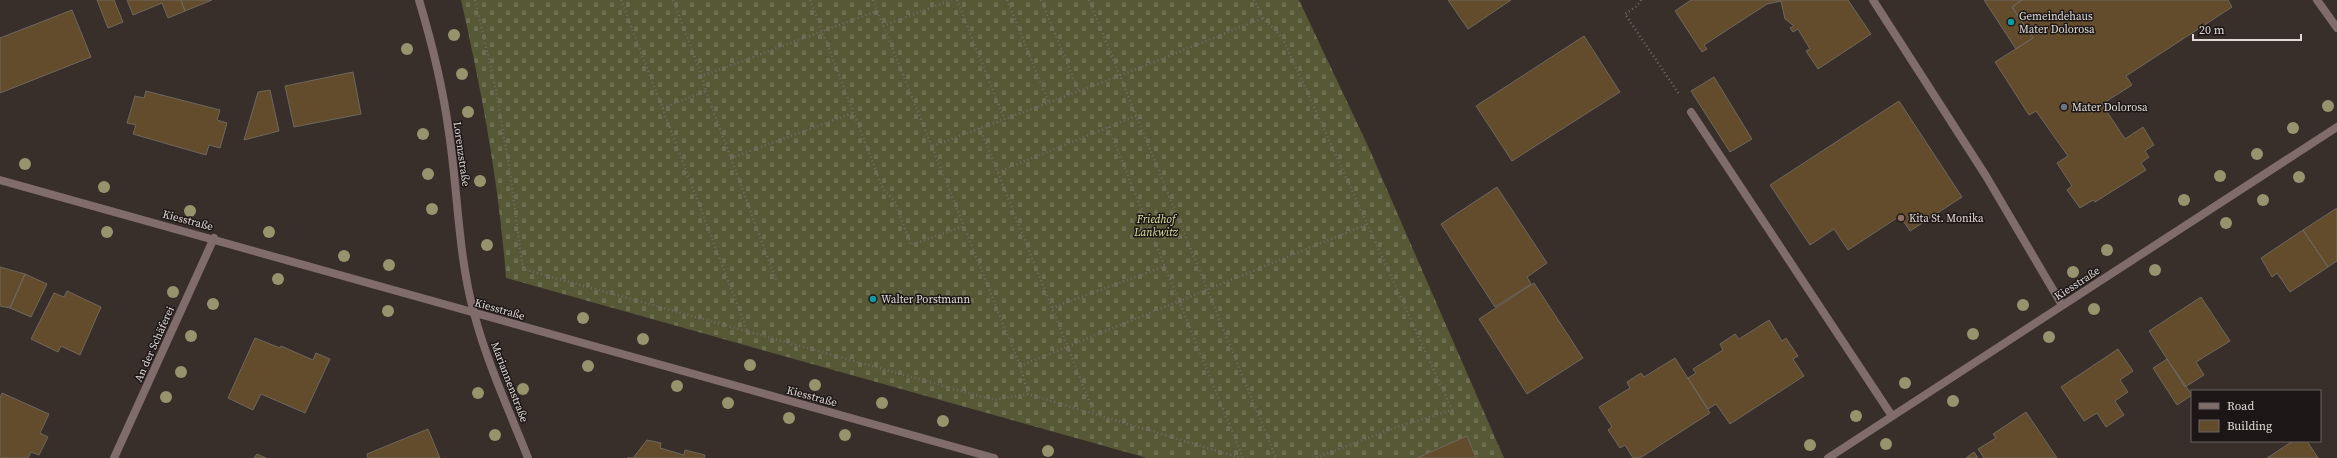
<svg xmlns="http://www.w3.org/2000/svg" width="2337" height="458" font-family="'Source Serif 4',serif">
<style>
.cemetery{fill:url(#cemetery-stones)}
.building{fill:#634c2b;stroke:#6e685f}
.lines{fill:none;stroke-linecap:round;stroke-linejoin:round}
.path{stroke:#726a66;stroke-width:2.5;stroke-dasharray:1 3;stroke-linecap:butt}
.service{stroke:#806c6b;stroke-width:8}
.minor{stroke:#806c6b;stroke-width:8}
.tertiary{stroke:#806c6b;stroke-width:8}
.tree{fill:#96936d}
.culture-dot{fill:#0f9aa8;stroke:#1c1716;stroke-width:1.5}
.worship-dot{fill:#6b7280;stroke:#1c1716;stroke-width:1.5}
.education-dot{fill:#8d6e63;stroke:#1c1716;stroke-width:1.5}
.labels{text-anchor:middle;stroke-width:3;stroke-linejoin:round;paint-order:stroke}
.poi-label{font-size:11px;fill:#e0dad7;stroke:#1c1716;text-anchor:start}
.street-label{font-size:11px;fill:#e0dad7;stroke:#1c1716}
.park-label{font-size:11px;font-style:italic;fill:#e2e6a3;stroke:#1c1716}
</style>
<defs>
<pattern id="cemetery-stones" width="16" height="16" patternUnits="userSpaceOnUse"><rect width="16" height="16" fill="#565836"/><path d="M2 7V4a2 2 0 0 1 4 0v3zM10 15v-3a2 2 0 0 1 4 0v3z" fill="#6e6f52"/></pattern>
</defs>
<rect width="100%" height="100%" fill="#382e2a"/>
<path class="cemetery" d="M461,0H1299L1368,146L1504,458H1147L506,278C499,184 482,92 461,0Z"/>
<path class="building" d="M97,0H114L123,22L108,28Z
M127,0H181L185,11L168,18L162,3L133,15Z
M181,0H212L185,11Z
M1448,0H1511L1468,29Z
M1691,0H1848L1871,34L1818,69L1806,51L1810,49L1798,29L1793,32L1790,28L1794,26L1785,19L1781,1L1767,4L1704,45L1707,49L1702,52L1675,11Z
M1984,0H2022L2012,7L2033,38L2016,49Z
M2022,0H2228L2232,7L2126,76L2132,85L2102,104L2125,139L2143,127L2154,145L2145,151L2149,157L2141,163L2146,170L2095,202L2093,200L2080,208L2067,190L2072,186L2057,163L2068,156L2036,111L2029,115L1995,62L2033,38L2012,7Z
M72,10L91,57L0,93V38Z
M1584,36L1620,92L1512,161L1476,106Z
M353,72L361,114L294,127L285,86Z
M1714,77L1752,139L1730,152L1691,91Z
M270,90L279,131L244,140L258,92Z
M146,91L220,110L217,120L227,123L220,148L209,145L206,155L133,134L136,125L127,123L135,96L144,98Z
M1899,101L1962,197L1910,231L1900,216L1848,250L1834,229L1810,245L1770,185Z
M1497,187L1547,263L1527,277L1531,284L1495,307L1441,224Z
M2337,208V261L2328,267L2303,230Z
M2303,230L2328,267L2290,292L2277,273L2272,277L2261,258Z
M0,267L25,274L10,308L0,306Z
M25,274L47,284L31,317L10,308Z
M1534,283L1583,358L1527,394L1479,319Z
M67,291L101,307L80,355L61,346L58,352L31,339L54,293L64,297Z
M2201,297L2230,341L2196,362L2204,375L2185,387L2149,331Z
M1769,320L1782,341L1786,338L1798,356L1793,359L1804,376L1730,424L1716,404L1708,409L1688,378L1696,373L1693,369L1723,350L1720,344L1735,334L1739,339Z
M255,338L280,348L281,346L313,360L316,353L330,359L305,413L261,394L253,410L228,398Z
M2118,349L2133,371L2120,380L2128,392L2115,401L2124,415L2106,427L2097,413L2084,421L2061,387Z
M1675,358L1710,413L1640,458H1633L1625,445L1620,448L1608,430L1612,427L1599,407L1630,388L1627,382L1641,373L1644,377Z
M2167,359L2192,395L2177,405L2153,368Z
M2,393L49,414L40,433L48,437L39,455L31,452L28,458H0V398Z
M2026,412L2057,458H1984L1978,449L1996,438L1993,434Z
M428,429L440,458H368L367,454Z
M1467,436L1476,458H1417Z
M647,440L661,443L660,448L684,455L685,450L705,455L704,458H627H633Z
M2293,441H2307L2318,458H2267Z
M1974,452L1978,458H1966Z
M257,454L266,458H254Z"/>
<g class="lines">
<path class="path" d="M475,0L495,86L509,166L523,269L994,400L1028,394L1241,458
M621,0L747,330
M673,0L702,76
M810,0L883,189L894,200L911,245L964,226
M873,0L1020,366L1028,394
M957,0L1004,118
M1007,0L1049,103
M1041,0L1079,92
M1089,0L1276,458
M1254,0L1263,18L1282,37L1452,410L1394,428L1315,458
M1641,0L1637,6L1625,14L1679,94
M883,26L951,0
M706,91L776,280
M663,108L706,91L702,76L877,11
M1108,127L1243,458
M980,128L1094,413
M933,146L1119,76L1263,18
M731,158L853,113
M998,172L1136,116
M1052,308L1165,266
M1020,366L1368,224"/>
<path class="service" d="M1873,0L1986,176L2062,305
M1691,112L1892,416"/>
<path class="minor" d="M2317,0L2337,28
M0,180L994,458
M114,458L214,238
M1828,458L2337,127"/>
<path class="tertiary" d="M419,0C432,43 443,88 449,133C458,192 458,255 474,313C487,363 509,410 528,458"/>
</g>
<g class="tree">
<circle cx="454" cy="35" r="6"/>
<circle cx="407" cy="49" r="6"/>
<circle cx="462" cy="74" r="6"/>
<circle cx="2328" cy="106" r="6"/>
<circle cx="468" cy="112" r="6"/>
<circle cx="2293" cy="128" r="6"/>
<circle cx="423" cy="134" r="6"/>
<circle cx="2257" cy="154" r="6"/>
<circle cx="25" cy="164" r="6"/>
<circle cx="428" cy="174" r="6"/>
<circle cx="2220" cy="176" r="6"/>
<circle cx="2299" cy="177" r="6"/>
<circle cx="480" cy="181" r="6"/>
<circle cx="104" cy="187" r="6"/>
<circle cx="2184" cy="200" r="6"/>
<circle cx="2263" cy="200" r="6"/>
<circle cx="432" cy="209" r="6"/>
<circle cx="190" cy="211" r="6"/>
<circle cx="2226" cy="223" r="6"/>
<circle cx="107" cy="232" r="6"/>
<circle cx="269" cy="232" r="6"/>
<circle cx="487" cy="245" r="6"/>
<circle cx="2107" cy="250" r="6"/>
<circle cx="344" cy="256" r="6"/>
<circle cx="389" cy="265" r="6"/>
<circle cx="2155" cy="270" r="6"/>
<circle cx="2073" cy="272" r="6"/>
<circle cx="278" cy="279" r="6"/>
<circle cx="173" cy="292" r="6"/>
<circle cx="213" cy="304" r="6"/>
<circle cx="2023" cy="305" r="6"/>
<circle cx="2094" cy="309" r="6"/>
<circle cx="388" cy="311" r="6"/>
<circle cx="583" cy="318" r="6"/>
<circle cx="1973" cy="334" r="6"/>
<circle cx="191" cy="336" r="6"/>
<circle cx="2049" cy="337" r="6"/>
<circle cx="643" cy="339" r="6"/>
<circle cx="750" cy="365" r="6"/>
<circle cx="588" cy="366" r="6"/>
<circle cx="181" cy="372" r="6"/>
<circle cx="1905" cy="383" r="6"/>
<circle cx="815" cy="385" r="6"/>
<circle cx="677" cy="386" r="6"/>
<circle cx="523" cy="389" r="6"/>
<circle cx="478" cy="393" r="6"/>
<circle cx="166" cy="397" r="6"/>
<circle cx="1953" cy="401" r="6"/>
<circle cx="728" cy="403" r="6"/>
<circle cx="882" cy="403" r="6"/>
<circle cx="1856" cy="416" r="6"/>
<circle cx="789" cy="418" r="6"/>
<circle cx="943" cy="421" r="6"/>
<circle cx="495" cy="435" r="6"/>
<circle cx="845" cy="435" r="6"/>
<circle cx="1886" cy="444" r="6"/>
<circle cx="1810" cy="445" r="6"/>
<circle cx="1048" cy="451" r="6"/>
</g>
<g class="culture-dot">
<circle cx="2011" cy="22" r="4"/>
<circle cx="873" cy="299" r="4"/>
</g>
<circle class="worship-dot" cx="2064" cy="107" r="4"/>
<circle class="education-dot" cx="1901" cy="218" r="4"/>
<g class="labels">
<g class="poi-label">
<text x="2019" y="20">Gemeindehaus<tspan x="2019" dy="13">Mater Dolorosa</tspan></text>
<text x="2072" y="111">Mater Dolorosa</text>
<text x="1909" y="222">Kita St. Monika</text>
<text x="881" y="303">Walter Porstmann</text>
</g>
<g class="street-label">
<text transform="translate(462 154) rotate(82)" y="4">Lorenzstraße</text>
<text transform="translate(188 220) rotate(15)" y="4">Kiesstraße</text>
<text transform="translate(2077 283) rotate(-33)" y="4">Kiesstraße</text>
<text transform="translate(500 309) rotate(16)" y="4">Kiesstraße</text>
<text transform="translate(154 344) rotate(-66)" y="4">An der Schäferei</text>
<text transform="translate(510 382) rotate(69)" y="4">Mariannenstraße</text>
<text transform="translate(812 396) rotate(15)" y="4">Kiesstraße</text>
</g>
<g class="park-label">
<text x="1156" y="223">Friedhof<tspan x="1156" dy="13">Lankwitz</tspan></text>
</g>
</g>
<rect x="2191" y="390" width="130" height="52" fill="#1c1716" stroke="#6a6563"/>
<rect x="2199" y="403" width="20" height="6" fill="#806c6b" stroke="#6a6563"/>
<text x="2227" y="410" font-size="12" fill="#e0dad7">Road</text>
<rect x="2199" y="420" width="20" height="12" fill="#634c2b" stroke="#6a6563"/>
<text x="2227" y="430" font-size="12" fill="#e0dad7">Building</text>
<path d="M2193 34v6h108v-6" fill="none" stroke="#e0dad7" stroke-width="2"/>
<text x="2199" y="34" font-size="12" fill="#e0dad7" stroke="#1c1716" stroke-width="3" paint-order="stroke">20 m</text>
</svg>
